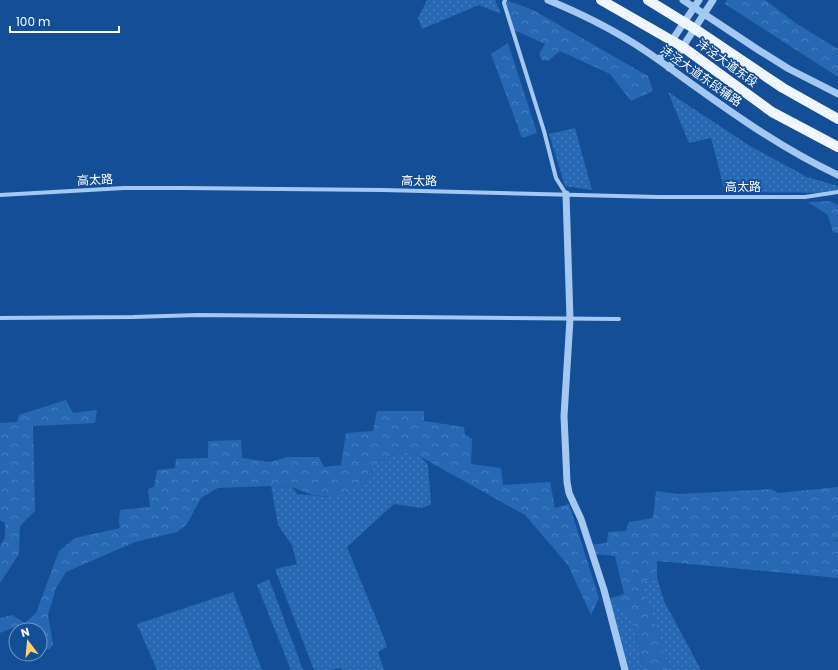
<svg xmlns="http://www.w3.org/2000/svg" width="838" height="670" font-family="Poppins,'Noto Sans SC',sans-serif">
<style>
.grass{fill:url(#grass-dots)}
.forest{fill:url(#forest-crowns)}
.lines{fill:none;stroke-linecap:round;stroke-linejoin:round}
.minor{stroke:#a4c8f2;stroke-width:4}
.tertiary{stroke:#a4c8f2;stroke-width:7}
.primary{stroke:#f0f6ff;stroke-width:10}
.labels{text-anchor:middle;stroke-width:3.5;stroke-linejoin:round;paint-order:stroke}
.street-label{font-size:12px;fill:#fff;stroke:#144e96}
</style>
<defs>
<pattern id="grass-dots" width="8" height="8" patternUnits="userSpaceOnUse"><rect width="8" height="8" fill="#2768b5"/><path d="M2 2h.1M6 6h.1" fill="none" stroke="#477fc0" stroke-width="1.8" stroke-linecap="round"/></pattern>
<pattern id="forest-crowns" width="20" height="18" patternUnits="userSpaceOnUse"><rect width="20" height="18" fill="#2768b5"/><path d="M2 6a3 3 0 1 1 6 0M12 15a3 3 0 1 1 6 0" fill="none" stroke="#477fc0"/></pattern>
</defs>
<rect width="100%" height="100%" fill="#144e96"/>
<path class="grass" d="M427,0H495L501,14L479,5L422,29L418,18Z
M668,92L750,146L807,177L838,186V193L725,192L711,138L689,143Z
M575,128L592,190L565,186L549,134Z
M405,452L421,457L428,465L431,504L422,508L394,504L347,547L384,638L387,647L378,652L384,670H342L341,668L332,670H314L275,569L297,564L292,545L278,525L271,486L292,487L297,494L332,497L365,482L375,466L388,457Z
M657,578L664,601L701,670H669L653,616L642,590L645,581Z
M269,579L303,670H291L257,585Z
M233,592L262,670H157L137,624Z
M615,604C619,606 623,607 626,610C633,618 642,659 643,670H627L608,611Z"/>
<path class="forest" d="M506,0L533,10L648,76L653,91L631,101L610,74L560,51L548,61L542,60L539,54L545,44L514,30Z
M727,0H765L797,24L838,49V77L725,4Z
M508,43L537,133L522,138L491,54Z
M830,201L838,205V233L833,232L828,215L808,202Z
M66,400L73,413L97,410L95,423L33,426L35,511L20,526L19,554L0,583V547L5,537V523L0,520V423L17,422L19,415Z
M377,411H424V421L464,427L465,435L472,439L471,464L501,468L503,485L550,482L555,508L569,504L599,598L591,615L568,565L525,515L421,457L405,452L388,457L375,466L365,482L347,493L332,497L312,495L292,487L271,486L218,488L201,498L187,524L177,532L135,542L66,572L56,588L48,615L53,644L50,649L40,650V630H28L25,623L0,633V618L12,615L25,623L36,613L59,551L75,538L120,528L119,523L120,510L150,507L148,489L154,487L157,470L175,468L176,459L208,458V441L241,440L242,458L270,462L287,457H319L324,467L341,465L346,433L373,431Z
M838,487V540L832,541H838V578L657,561V578L645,581L642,590L653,616L669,670H643C642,658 633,619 626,610C623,607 619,606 615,604L608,611L605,600L624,594L615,556L594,554L589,545L607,543L608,532L626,531L629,522L653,518L656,491L678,494L771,489L778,493Z"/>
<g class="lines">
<path class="minor" d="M505,0L504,3L544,131L556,178L566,194
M0,195L124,188H184L383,190L658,197H805L838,192
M0,318L133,317L198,315L619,319"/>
<path class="tertiary" d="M548,0C587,16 626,36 660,61C717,102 774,145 838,175
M683,0L760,51L789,69L838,94
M659,60L699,0
M669,68L713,0
M566,194L570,319L564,416L567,482L569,493L581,519L604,590L625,670"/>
<path class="primary" d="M601,0L683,47L772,112L838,147
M648,0L695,29L783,88L838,119"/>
</g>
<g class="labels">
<g class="street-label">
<text transform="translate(727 63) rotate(36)" y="4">沣泾大道东段</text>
<text transform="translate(701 76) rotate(35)" y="4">沣泾大道东段辅路</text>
<text transform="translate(95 180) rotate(-3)" y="4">高太路</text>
<text transform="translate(419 181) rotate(1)" y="4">高太路</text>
<text x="743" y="191">高太路</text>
</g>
</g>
<g transform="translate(28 642) rotate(344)"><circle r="19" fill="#144e96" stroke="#7295c0"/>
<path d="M0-3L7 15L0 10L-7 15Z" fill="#ffd166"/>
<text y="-6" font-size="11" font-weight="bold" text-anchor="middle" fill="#ffffff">N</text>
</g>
<path d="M10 26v6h109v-6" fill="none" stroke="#ffffff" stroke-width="2"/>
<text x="16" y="26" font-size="12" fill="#ffffff" stroke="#144e96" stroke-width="3" paint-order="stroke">100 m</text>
</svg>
